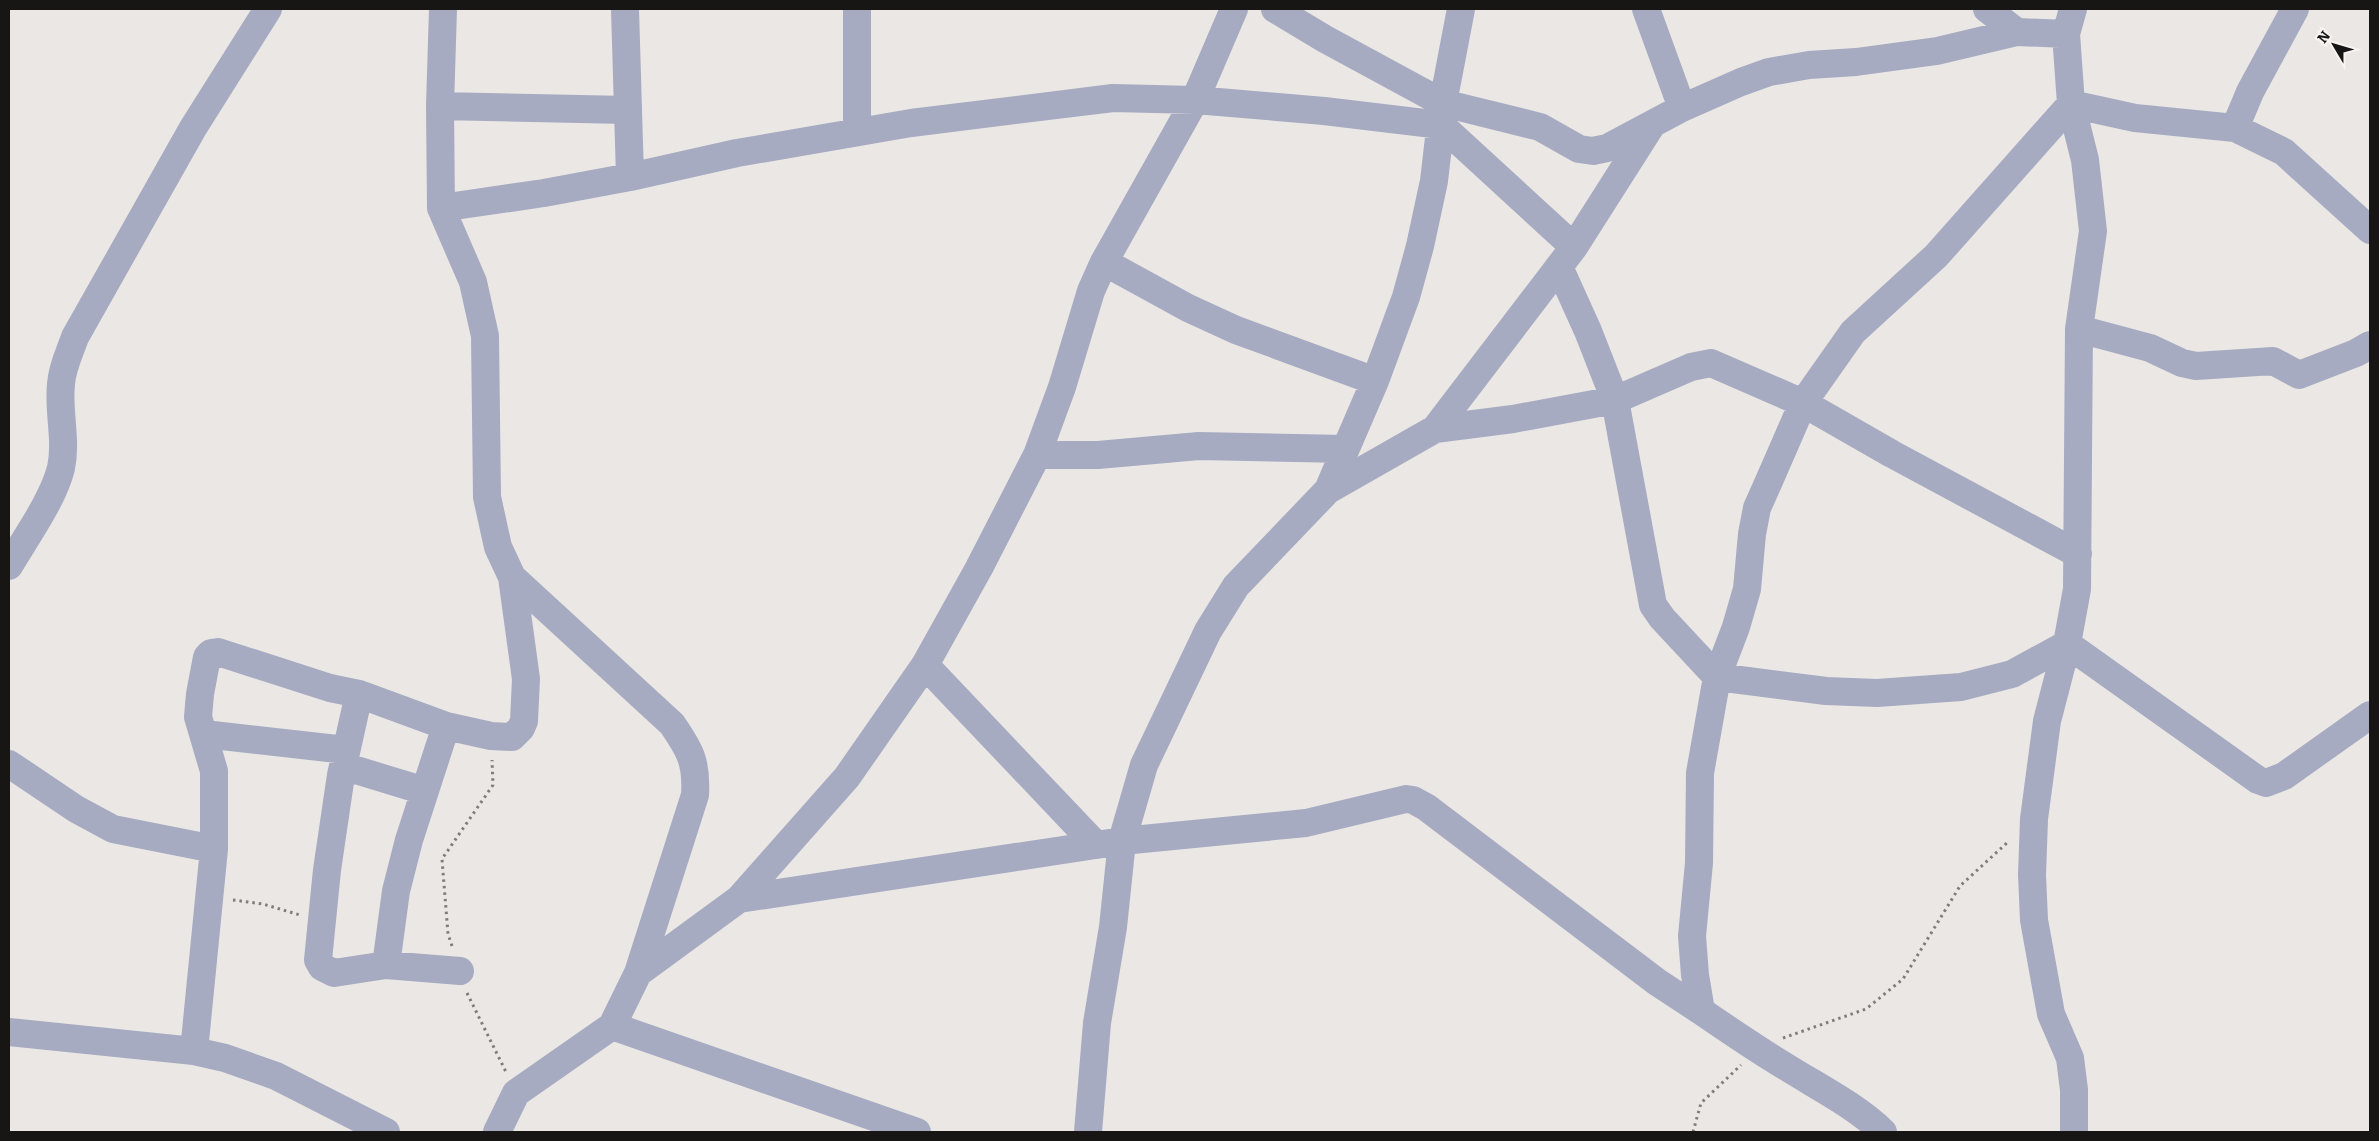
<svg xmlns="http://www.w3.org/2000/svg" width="2379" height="1141" font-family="Bitter,serif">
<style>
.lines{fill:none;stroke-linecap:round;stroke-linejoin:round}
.path{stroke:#7f7c7a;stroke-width:3;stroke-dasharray:2.5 4;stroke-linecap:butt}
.minor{stroke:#a6abc2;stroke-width:28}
</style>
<rect width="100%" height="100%" fill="#ebe7e4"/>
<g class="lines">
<path class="path" d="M233,900L263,904L300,915
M452,946L448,934L442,859L493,785L492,760
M467,993L506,1072
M1783,1038L1866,1009L1903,979L1960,886L2009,841
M1693,1132L1701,1103L1741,1065"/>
<path class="minor" d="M443,9L440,106L441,208L473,282L485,336L487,497L498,547L512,577L672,724C690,750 697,762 695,795L638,973L612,1026L516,1093L497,1132
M625,9L630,177
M1275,9L1325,39L1443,103L1540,127L1579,149L1593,151L1607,148L1682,108L1741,82L1769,72L1809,65L1856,62L1937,51L2017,32L2066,34
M1646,9L1682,108
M1987,9L2017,32
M440,106L627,110
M2235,128L2250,92L2295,9
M857,131V9
M441,208L544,193L630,177L737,153L911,123L1113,98L1195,100L1324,111L1441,125L1574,247L1435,429
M1574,247L1651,126
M1104,262L1188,308L1236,330L1375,381
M1560,269L1588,331L1615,400L1653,605L1662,618L1717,677L1826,691L1877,693L1961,687L2012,674L2067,644L2258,780L2266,783L2284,776L2370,715
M2079,329L2150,348L2182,363L2196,366L2273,361L2299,375L2356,353L2370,345
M1037,455H1098L1199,446L1345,449
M1328,490L1435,429L1513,419L1615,400L1691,367L1711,363L1803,403L1892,454L2078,554
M9,566C26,537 53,500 61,468C67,440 58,412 61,384C62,367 70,352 75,337L193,128L268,9
M925,665L1096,845
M359,694L341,775L327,870L318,960L322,967L334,973L386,965L460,971
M204,734L346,750
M9,764L76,809L113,829L214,849
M343,766L425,791
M739,899L1122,841L1306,823L1406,799L1413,800L1426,807L1657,982L1701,1011
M386,965L396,891L409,840L446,726
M638,973L739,899L847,777L925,665L979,568L1037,455L1062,387L1091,291L1104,262L1195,100L1234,9
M612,1026L917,1132
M9,1032L194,1051L225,1058L276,1076L386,1132
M194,1051L214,849V771L198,717L200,694L207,657L211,653L218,652L330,688L359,694L446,726L491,736L512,737L521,728L524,721L526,679L512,577
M1088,1132L1097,1023L1113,927L1122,841L1144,765L1208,631L1236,586L1328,490L1375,381L1406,297L1420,246L1434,181L1443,103L1461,9
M1883,1132C1856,1106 1820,1088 1788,1068C1758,1050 1730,1031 1701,1011L1695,975L1692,936L1699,863L1700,773L1717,677L1736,627L1747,589L1752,534L1757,508L1769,481L1803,403L1853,332L1936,256L2071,104L2066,34L2073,9
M2074,1132V1090L2070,1058L2051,1014L2034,920L2032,875L2034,819L2047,721L2067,644L2077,589L2079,329L2093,231L2085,160L2071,104L2135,118L2235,128L2284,152L2370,230"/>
</g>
<rect width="2379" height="1141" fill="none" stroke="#171615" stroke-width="20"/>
<g transform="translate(2334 45) rotate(308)" stroke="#f8f4f2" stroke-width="4" paint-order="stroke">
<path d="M0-4L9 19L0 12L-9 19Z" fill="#171615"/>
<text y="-8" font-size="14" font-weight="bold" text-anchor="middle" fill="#171615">N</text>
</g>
</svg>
